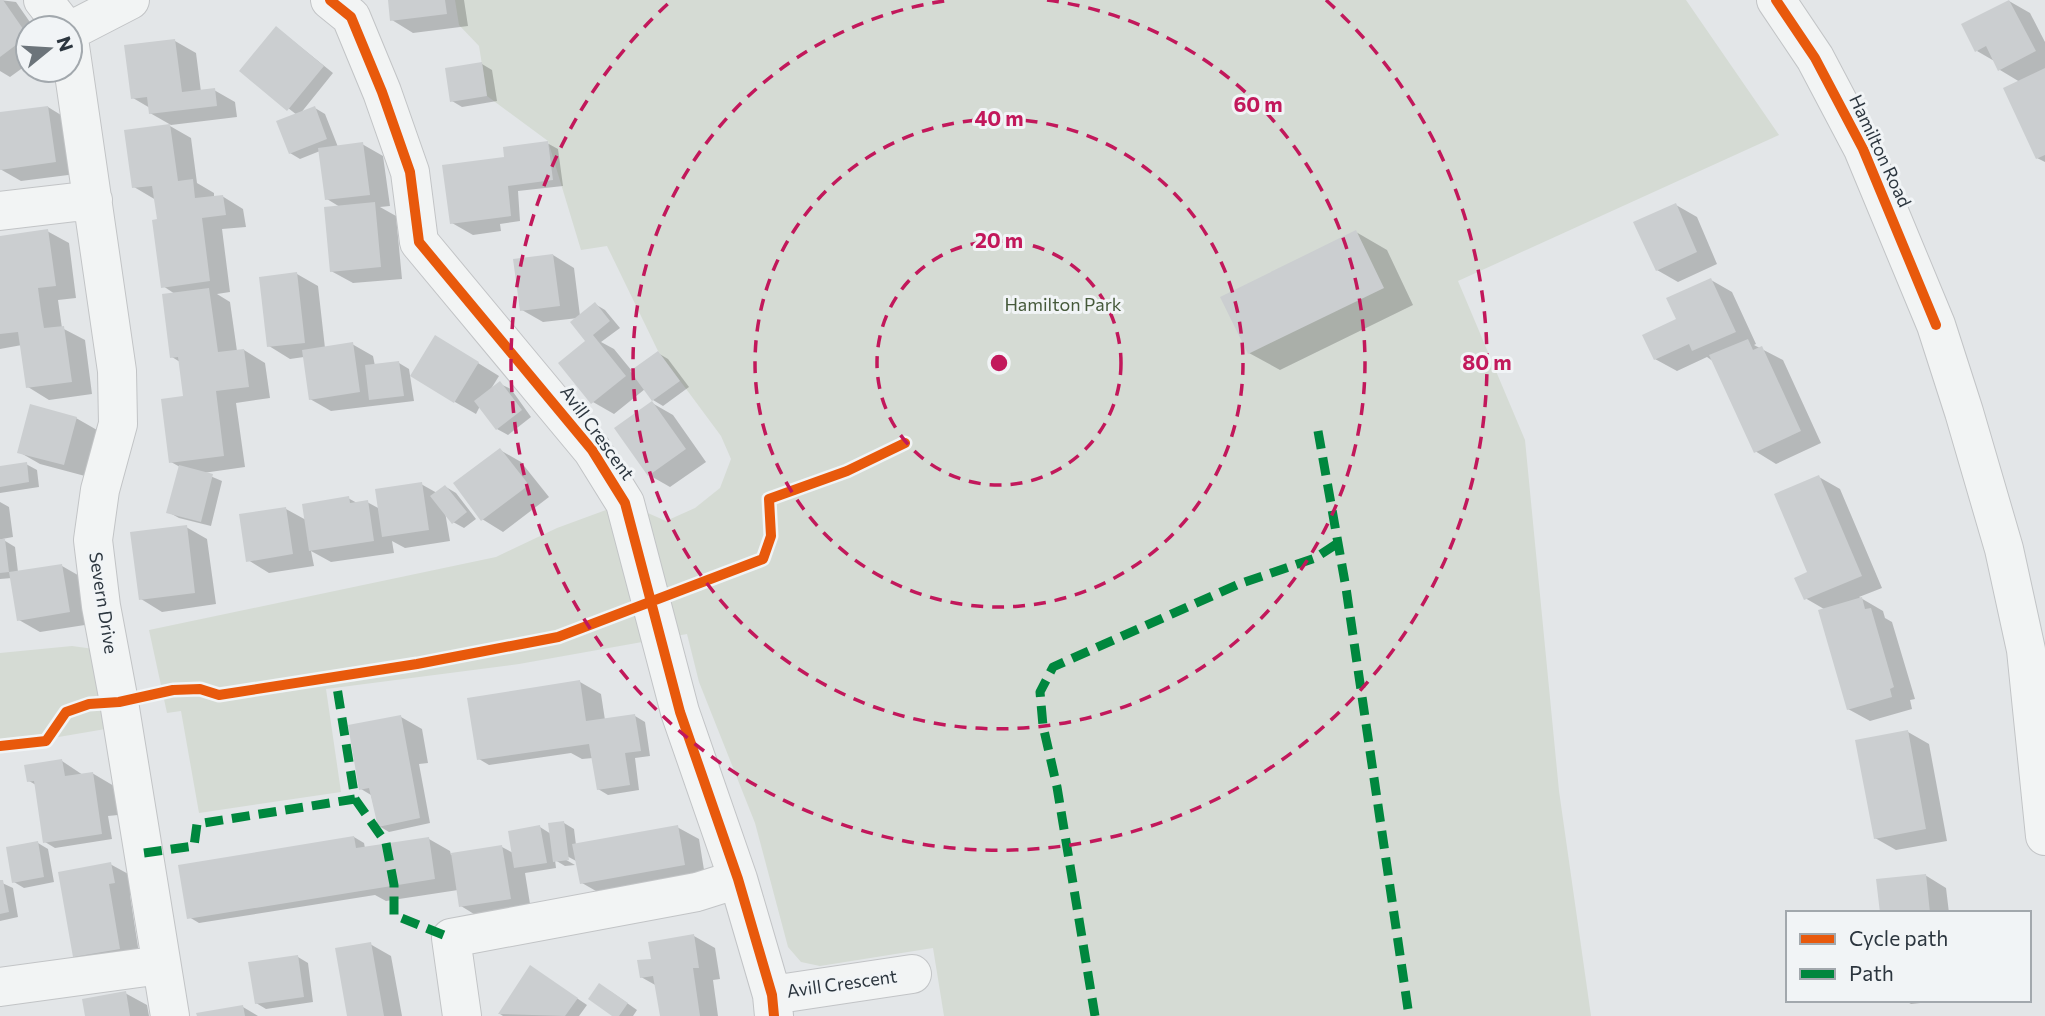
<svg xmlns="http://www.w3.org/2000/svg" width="2045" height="1016" font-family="Commissioner,sans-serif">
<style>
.green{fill:#d5dbd4}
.shadow{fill:#0003}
.building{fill:#cbced0}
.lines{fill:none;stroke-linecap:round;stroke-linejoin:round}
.minor-casing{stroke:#c2c4c6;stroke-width:40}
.tertiary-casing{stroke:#c2c4c6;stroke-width:40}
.minor{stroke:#f2f4f4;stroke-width:38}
.tertiary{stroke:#f2f4f4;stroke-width:38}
.quiet{stroke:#00873e;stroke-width:9;stroke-dasharray:18 9;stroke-linecap:butt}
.cycleway-casing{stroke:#f1f4f6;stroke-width:15}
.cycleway{stroke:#e8590c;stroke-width:10}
.ring{fill:none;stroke:#c2185b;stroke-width:3.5;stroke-dasharray:12 9}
.labels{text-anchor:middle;stroke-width:6;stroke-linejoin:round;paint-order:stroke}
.street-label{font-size:18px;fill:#2c363f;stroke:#f1f4f6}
.park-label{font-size:18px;fill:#45593a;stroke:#f1f4f6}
.centre{fill:#c2185b;stroke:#f1f4f6;stroke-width:3.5}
.ring-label{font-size:21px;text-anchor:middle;font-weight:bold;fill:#c2185b;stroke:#f1f4f6;stroke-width:6;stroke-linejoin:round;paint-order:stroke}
</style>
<rect width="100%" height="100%" fill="#e3e6e8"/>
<path class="green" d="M455,0H1686L1779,135L1458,281L1525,440L1559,791L1591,1016H944L933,948L820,966L801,962L788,947L755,823L699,682L687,634L519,664L326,689L341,792L199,813L181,711L167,713L149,630L496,557L557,528L625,503L666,521L695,508L720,488L731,459L721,436L658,351L607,246L581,250L548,141L487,96L479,46L459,25Z
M72,646L109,651L123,726L0,747V653Z"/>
<path class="shadow" d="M0,0L16,2L34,28H28V64L10,77L0,71Z
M389,0H464L468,26L413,33L392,20Z
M2009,1L2030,13L2045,42V162L2037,158L2020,82L2000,70L1996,62L1977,51Z
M277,28L333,73L300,114L315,108L325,114L338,147L362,144L383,156L390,206L380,207L396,216L402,279L353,283L331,271L340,207L327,199L320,151L300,159L290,153L297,115L241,71Z
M175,41L196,53L201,92L214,90L235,102L237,117L171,125L150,113V108L133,98Z
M482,64L492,70L497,101L462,107L452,101Z
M48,107L69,120L76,174L21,181L0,169V114Z
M170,126L191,138L197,183L214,193V197L222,196L243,209L246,227L222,229L230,292L217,294L230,302L237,351L244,350L265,363L270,398L236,403L245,467L203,473L222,481L211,526L179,518L168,512L180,467L171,462L185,398L180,362L172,357L175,294L163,286L156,200L134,187Z
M547,143L558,149L563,186L518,191L520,221L500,224L501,231L473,235L452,223Z
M1676,205L1697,217L1717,264L1678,282L1657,270Z
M47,231L69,243L76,298L58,300L62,328L85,340L92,394L49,400L28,387L22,345L0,349V237Z
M1356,232L1387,250L1413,305L1280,370L1249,353Z
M553,255L574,268L580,316L595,304L605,310L620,328L601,342L614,349L632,371L658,353L668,359L689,387L663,406L653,400L645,389L614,414L593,402L588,341L578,318L543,322L522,310Z
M297,274L318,286L325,348L352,344L373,356L375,366L399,363L409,369L414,401L331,411L310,399L304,357L290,359L269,346Z
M1711,280L1732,292L1756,344L1754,345L1783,360L1821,443L1776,464L1755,451L1714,362L1707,357L1677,371L1655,359L1679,320Z
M457,350L499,376L489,392L500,384L511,389L531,417L508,435L497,429L480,406L476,414L455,402Z
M652,403L673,415L706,462L670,487L649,475Z
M76,418L97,430L85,476L40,464L19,452Z
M500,450L521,462L549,497L503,532L482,519Z
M26,464L37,470L39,487L0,493V468Z
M1819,477L1840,489L1882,588L1859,597L1883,611L1885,618L1892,622L1915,699L1910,700L1912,709L1870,721L1848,709L1824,609L1805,598Z
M421,484L437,493L446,487L456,493L476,519L464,528L453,522L445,512L450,541L405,548L392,541L394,553L331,562L311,551L314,566L269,573L248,560L286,509L306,520L348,498L357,503L367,502L380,509Z
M0,502L9,507L13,537L2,539L15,547L18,572L62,566L83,578L91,624L40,632L19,620L12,578L0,579Z
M186,527L207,539L216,604L162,612L141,599Z
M580,682L601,694L605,720L635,716L645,722L650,756L635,758L639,790L608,795L598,789L593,758L582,759L571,753L489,765L479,759Z
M401,717L422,729L428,763L419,764L430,823L389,832L379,826L371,795L361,789Z
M1908,732L1929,744L1947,841L1896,850L1875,838Z
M62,761L83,775L92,773L114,786L118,815L108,816L112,839L55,848L45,842L36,785L29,781Z
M564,823L574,829L576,845L677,827L699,839L705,876L603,895L582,883L578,862L563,854L561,857L575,865L565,866L555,860L556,868L525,873L531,910L482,919L461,906L458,890L386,901L375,895L199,923L189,917L354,837L364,843L365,848L429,839L450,851L451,855L502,847L513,853L540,827L551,834Z
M38,843L48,849L54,882L24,888L14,882Z
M110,864L132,876L135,895H130L140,960L95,968L74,956Z
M1925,875L1946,888L1949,913H1881Z
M0,882L13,888L18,917L0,921Z
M694,936L715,948L720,979L713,980L718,1016H662L657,986L641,977L653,960Z
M370,944L391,956L402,1016H348Z
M298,957L308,963L313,1002L266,1009L256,1003Z
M541,974L587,1005L579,1016H503L500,1014Z
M610,991L637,1010L633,1016H615Z
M125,993L147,1005L149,1016H87Z
M1904,1000H1948L1911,1004Z
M243,1007L258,1016H199Z"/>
<path class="building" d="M0,0H3L28,36L0,57Z
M388,0H445L447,14L390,21Z
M2009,0L2036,51L1998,71L1986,46L1975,52L1961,24Z
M276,26L324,66L287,111L239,71Z
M175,39L182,92L215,88L217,106L149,114L147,97L131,99L124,45Z
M482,62L487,96L450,102L445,68Z
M2045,68V155L2036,159L2003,88Z
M48,106L56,162L0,170V112Z
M315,106L327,139L289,154L276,121Z
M170,124L178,181L193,179L195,198L223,195L226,215L202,218L210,281L161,288L152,220L157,219L152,186L132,188L124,130Z
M548,141L553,180L508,186L511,216L450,224L442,165L504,157L503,147Z
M363,142L370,195L325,200L318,148Z
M375,202L381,267L330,272L324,207Z
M1676,203L1697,252L1656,271L1633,222Z
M48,229L56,286L38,288L41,310L44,328L64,326L72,382L26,388L18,332L0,334V236Z
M1356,230L1384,288L1248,354L1220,297Z
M553,254L560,306L520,311L513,259Z
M297,272L305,343L267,347L259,277Z
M1711,278L1736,332L1692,351L1689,344L1654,360L1642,335L1676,319L1666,298Z
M209,288L218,352L244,349L249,387L216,391L224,456L169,463L161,399L183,396L178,357L170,358L162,294Z
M595,302L610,321L593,335L626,376L591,404L558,363L585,341L570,322Z
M435,335L479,362L454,403L410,376Z
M1748,339L1753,350L1762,346L1801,431L1754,453L1709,355Z
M353,342L360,392L309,400L302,350Z
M658,351L680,381L652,401L630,371Z
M399,361L404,396L369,400L365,365Z
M500,381L522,410L496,430L474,401Z
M652,401L686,449L648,476L614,428Z
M30,404L77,417L64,465L17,453Z
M500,448L529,485L481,521L453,483Z
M27,462L29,482L0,487V466Z
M179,465L213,474L201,522L166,513Z
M1819,475L1862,576L1804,600L1794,578L1807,572L1774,494Z
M422,482L429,530L382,537L375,489Z
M445,485L467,512L452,524L430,496Z
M349,496L350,503L368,500L374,541L309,551L302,504Z
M286,507L293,554L246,562L239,514Z
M187,525L195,593L139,600L130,532Z
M0,539H5L9,572L0,573Z
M62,564L70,612L17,621L9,572Z
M1862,597L1865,609L1871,608L1894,687L1890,689L1892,697L1847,710L1818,610Z
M580,680L586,721L635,714L641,751L625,753L630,785L597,790L589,744L477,760L467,698Z
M401,715L420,818L378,827L369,788L359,790L348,725Z
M1908,730L1926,829L1874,839L1855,740Z
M62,759L65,776L93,772L102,834L43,843L34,781L27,782L24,765Z
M564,821L569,860L553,862L548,823Z
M540,825L547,863L514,868L508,831Z
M678,825L685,865L580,884L572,844Z
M354,836L356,848L429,837L435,879L187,919L178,865Z
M38,841L44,877L12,883L6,847Z
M502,845L511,899L459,907L451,853Z
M111,862L115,883L109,884L120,949L73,957L58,872Z
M1926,874L1930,913H1880L1876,879Z
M0,880H3L9,912L0,914Z
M694,934L699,968H693L700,1016H660L653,976L640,978L637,960L651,959L648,942Z
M371,942L384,1016H347L335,948Z
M298,955L304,997L255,1004L248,962Z
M530,965L578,998L565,1016L498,1014Z
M599,983L628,1003L619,1016H612L588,999Z
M126,991L130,1016H85L82,999Z
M243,1005L245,1016H197L196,1013Z"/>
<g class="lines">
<defs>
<path id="minor" d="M43,0L65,28
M330,0L351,17L382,92L410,172L419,242L592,450L625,503L680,712L738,879L772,995L774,1016
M70,31L130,0
M70,46L117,371L118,424L100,490L93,540L101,606L119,702L170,1016
M0,211L93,200
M0,987L161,965
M772,995L912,974
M462,1016L451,938L697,892L738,879"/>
<path id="tertiary" d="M1776,0L1815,58L1863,149L1936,325L1964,412L2004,549L2026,650L2045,836"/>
</defs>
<use href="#minor" class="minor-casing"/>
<use href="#tertiary" class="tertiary-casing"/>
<use href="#minor" class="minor"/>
<use href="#tertiary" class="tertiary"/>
<path class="quiet" d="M1318,431L1346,588L1409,1016
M355,799L386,843L394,885V915L451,938
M144,853L194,846L197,824L355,799L335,675
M1095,1016L1057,787L1043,726L1040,692L1053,667L1239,584L1315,558L1338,543"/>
<defs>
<path id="cycleway" d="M330,0L351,17L382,92L410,172L419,242L592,450L625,503L680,712L738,879L772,995L774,1016
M1776,0L1815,58L1863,149L1936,325
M0,746L46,741L66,712L89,704L119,702L173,690L200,689L219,695L417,664L558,637L763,559L771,536L769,499L847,471L905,443"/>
</defs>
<use href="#cycleway" class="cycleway-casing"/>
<use href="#cycleway" class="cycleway"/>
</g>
<g class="ring">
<circle cx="999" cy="363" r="122"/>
<circle cx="999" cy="363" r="244"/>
<path d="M1047 0A366 366 0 1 1 951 0"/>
<path d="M1326 0A488 488 0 1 1 672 0"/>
</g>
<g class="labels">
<g class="street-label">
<text transform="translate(1880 151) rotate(65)" y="6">Hamilton Road</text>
<text transform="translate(597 433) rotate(54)" y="6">Avill Crescent</text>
<text transform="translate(103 603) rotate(81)" y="6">Severn Drive</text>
<text transform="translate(842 984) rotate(-8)" y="6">Avill Crescent</text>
</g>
<g class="park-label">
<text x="1063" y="311">Hamilton Park</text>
</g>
</g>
<circle cx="999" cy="363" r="10" class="centre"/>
<g class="ring-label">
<text x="1258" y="112">60 m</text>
<text x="999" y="126">40 m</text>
<text x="999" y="248">20 m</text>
<text x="1487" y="370">80 m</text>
</g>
<rect x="1786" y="911" width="245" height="91" fill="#f1f4f6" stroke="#a2a8ad" stroke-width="2"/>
<rect x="1800" y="934" width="35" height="10" fill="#e8590c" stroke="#a2a8ad" stroke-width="2"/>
<text x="1849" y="946" font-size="21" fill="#2c363f">Cycle path</text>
<rect x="1800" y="969" width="35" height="10" fill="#00873e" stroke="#a2a8ad" stroke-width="2"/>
<text x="1849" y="981" font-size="21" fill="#2c363f">Path</text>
<g transform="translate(49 49) rotate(72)"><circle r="33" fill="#f1f4f6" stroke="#a2a8ad" stroke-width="2"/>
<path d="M0-5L12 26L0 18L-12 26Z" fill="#6c747a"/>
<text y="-10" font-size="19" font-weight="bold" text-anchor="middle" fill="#2c363f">N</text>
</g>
</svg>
